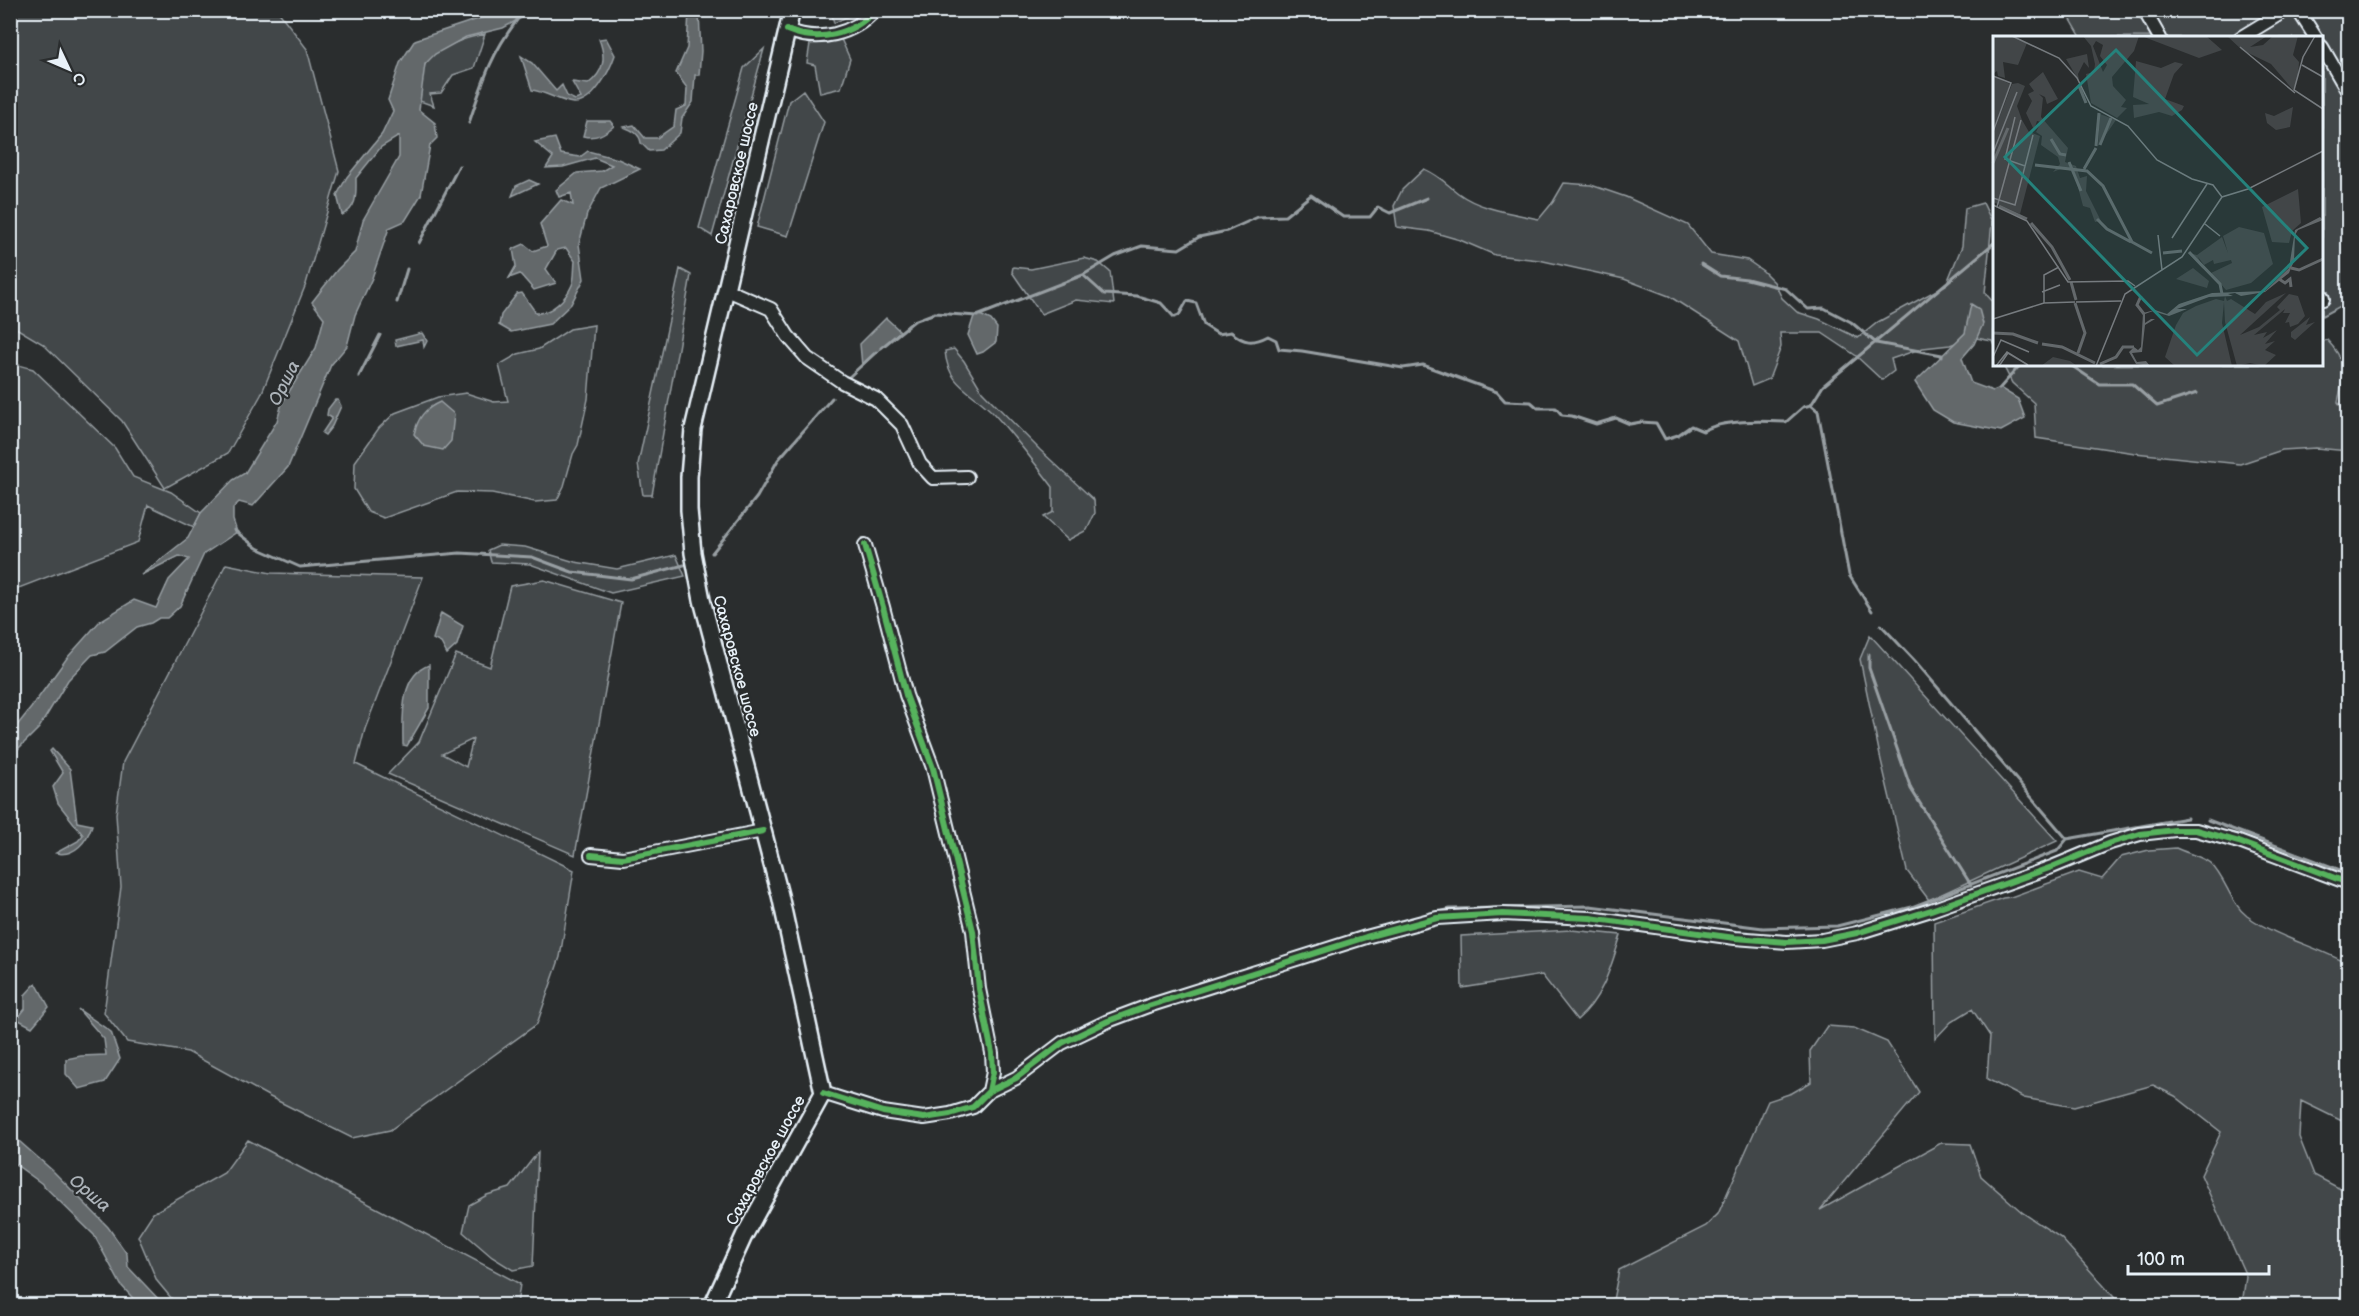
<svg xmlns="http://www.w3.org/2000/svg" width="2359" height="1316" font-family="'Balsamiq Sans',sans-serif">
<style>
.green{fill:#424648;stroke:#959ca0;stroke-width:1.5;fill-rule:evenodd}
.water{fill:#63686b;stroke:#989fa3;stroke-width:1.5}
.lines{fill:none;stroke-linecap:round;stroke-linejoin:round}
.stream{stroke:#989fa3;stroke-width:3}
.minor-casing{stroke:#e8f1f8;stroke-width:16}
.major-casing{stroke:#e8f1f8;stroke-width:20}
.minor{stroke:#2a2d2e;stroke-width:12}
.major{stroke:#2a2d2e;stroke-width:15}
.cycleway-casing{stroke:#2a2d2e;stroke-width:10}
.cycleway{stroke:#56b35d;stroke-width:6}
.labels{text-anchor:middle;stroke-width:4.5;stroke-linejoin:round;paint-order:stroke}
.street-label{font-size:16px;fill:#e8f1f8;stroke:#2a2d2e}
.water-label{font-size:18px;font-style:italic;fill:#acb3b9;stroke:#2a2d2e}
.inset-river{fill:none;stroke:#63686b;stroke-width:3}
.inset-road{fill:none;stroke:#767b7f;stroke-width:1.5}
.view{fill:#25827c;fill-opacity:0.15;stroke:#25827c;stroke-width:3}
.inset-edge{fill:none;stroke:#e8f1f8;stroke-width:3}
</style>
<rect width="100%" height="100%" fill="#2a2d2e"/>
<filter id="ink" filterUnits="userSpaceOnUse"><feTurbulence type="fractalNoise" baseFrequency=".0167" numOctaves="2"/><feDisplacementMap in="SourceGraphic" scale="12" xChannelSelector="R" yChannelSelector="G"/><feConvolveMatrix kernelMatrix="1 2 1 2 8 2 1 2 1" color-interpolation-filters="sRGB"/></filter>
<g filter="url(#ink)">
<path class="green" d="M11,10L278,11L307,49L339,171L306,284L261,395L228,453L165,488L122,421L43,344L11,325Z
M831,11V10L859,11L834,23Z
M2066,11H2348V302L2322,316V38L2081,37Z
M485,34L474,68L453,75L441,93L430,94L434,106L420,101C421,90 420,71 426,63C436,47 468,37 485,34Z
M841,39L850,59L841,88L820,93L815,65L807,63L810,44Z
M764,49L712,236L699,228L744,68Z
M803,90L824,122L788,236L757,227L789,101Z
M1424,169C1440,176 1445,183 1458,193C1481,210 1512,213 1539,219L1553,202L1564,183L1591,185L1626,197L1688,225L1711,254L1747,260L1763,271L1774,282L1782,298L1797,312L1819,319L1858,338L1878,322L1946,285L1962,246L1965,208L1983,203L1992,222L1985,293L1994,303V346L1992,341L1971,337L1950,345L1923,348L1891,359L1894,371L1882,380L1855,355L1822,333H1780L1781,347L1769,379L1752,386L1739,341L1669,296L1624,279L1539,260L1495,255L1460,240L1429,231L1397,227L1394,206L1402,190Z
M1084,258L1098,262L1110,272L1114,304L1076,300L1041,314L1012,272L1013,267L1031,269Z
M680,269L691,275L652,495H643L638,464Z
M594,325L588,399L578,445L573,454L564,486L557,500L535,502L492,493L457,492L384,518L368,512L354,489L355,462L379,428L395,413L438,397L466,393L494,402L508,401L499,365L518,354L539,349L570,329Z
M2327,340C2349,363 2344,373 2338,402L2348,416V451L2316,448L2282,450L2240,464L2135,453L2036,438L2034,403L2012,383L2003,365L2322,364V341Z
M954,349L964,361L982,391L1040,450L1094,500L1095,513L1087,530L1068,540L1043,517L1053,512V487C1034,462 1015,437 994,414C973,391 948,387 945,351Z
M11,363L33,369L115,448L133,477L171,492L201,513L194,527L148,505L138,542L11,591Z
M499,545L525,547L575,562L617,569L676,555L685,576L611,593L530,564L491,562L488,550Z
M226,564L271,573L423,577L365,729L356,764L574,870L560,957L537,1024L390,1130L352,1138L270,1097L188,1052L127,1042L104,1013L121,887L116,814L123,762Z
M544,580L621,603L575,855L388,774L419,742L456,654L490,667L510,586ZM473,739L466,767L442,754Z
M1870,635L2057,841L1929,900L1907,871L1880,756L1860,659Z
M2176,848C2186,853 2201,856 2210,863C2226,878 2230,903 2247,916C2278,938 2316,946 2348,964V1049L2346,1051L2348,1054V1124L2301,1101L2299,1137L2314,1175L2348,1193V1305H2242L2246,1276L2201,1175L2221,1132L2175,1096L2153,1085L2074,1107L2024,1098L1987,1079L1990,1036L1972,1009L1951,1022L1935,1039L1934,922L2003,898L2011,897L2079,872L2102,879L2121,857L2149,850Z
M1571,930L1621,935C1611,966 1603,998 1577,1020L1542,975L1462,988L1461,936Z
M1827,1026L1854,1028L1887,1042L1919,1092L1820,1210L1941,1143L1970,1144L1981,1176L2023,1213L2061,1238L2121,1305H1612L1619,1270L1706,1226L1718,1214L1768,1101L1792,1093L1811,1082L1810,1051Z
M248,1140L520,1284L517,1305H177L157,1281L138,1236L153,1213L224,1173Z
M538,1152L533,1266L513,1270L492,1257L463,1232L469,1205L487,1195L510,1188Z"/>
<path class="water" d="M502,11H530L525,16L503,28L466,37L435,54L425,64L419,110L435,123L437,138L430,145L421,195L405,221L389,228L372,278L355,315L347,346L331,365L288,467L253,506L239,502L233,508V520L237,532L204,554L180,606L167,618H159L151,623L137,627L105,652L92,655L68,680L39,728L18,749L11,762V733L31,708L67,658L100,621L134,600L156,608L169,580L189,559L179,556L141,575L188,538L201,513L233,480L245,473L277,421L282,403L316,348L324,318L312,302L337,270L355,252L363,220L399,157V136L381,147L356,178C356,193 358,208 342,215L337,195L347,177L382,134L393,111L388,100L400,63L415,40Z
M689,11L699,14L701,51L699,75H695L693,102L682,118L680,133L661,150L649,151L641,143C640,134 632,130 624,127L634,125L645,138H657L674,126L676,110L686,106L687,88L676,73L687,48Z
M606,38L615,55C610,70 593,105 573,103C559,101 546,92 532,90L521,56L532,63L556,91L562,85L567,96L575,100L581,98L572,82L588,84C605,71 606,57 599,39Z
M587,121H610L614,126C604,134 596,139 583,136Z
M555,138L561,154L580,157L588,151L618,159L640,169L601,188L587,214L579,244L584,279L571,304L550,324L511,332L499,325L501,315L517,294L522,293L536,313C551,314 566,299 572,285C575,279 574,269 575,261L566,248L557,250L546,269L556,283L534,290L520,274L509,278L516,266L513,249L524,244L533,251L547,246L540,224L561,200L573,205L571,193L559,197L556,190L577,173L602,171L612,165L595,158L563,167L546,168L553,157L535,142Z
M529,180L538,184L512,196L516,186Z
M1971,304L1979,309L1983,324L1974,344L1962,358L1971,383L1993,391L2000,388L2018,399L2025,418L2001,431L1953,422L1933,410L1915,382L1965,333Z
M980,315L991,320L997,328L996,342L983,352L977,354L968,335L974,316Z
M886,318L900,331L862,366L860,344Z
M422,333L427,341L424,347L423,340L396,346L395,340Z
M335,400H338L341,406L332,426L325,435L322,433L332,418L327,415L328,409Z
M440,402L454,414L451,441L443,450L424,446L414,434C418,418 424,409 440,402Z
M441,613L463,626L457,645L447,654L441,643L433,639Z
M429,665V708L407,746L403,745C403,718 399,676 429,665Z
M52,749L70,769L77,822L92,825C87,841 75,857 56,853L78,841L83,835L58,803L53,787L63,773L50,751Z
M36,983L49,1007L32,1027L17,1019L25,1009V995Z
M78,1009L111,1032L120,1059L105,1082L79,1089L66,1074V1059L81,1056L106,1055L104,1039Z
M11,1134L53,1171L108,1227L127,1254L128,1267L164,1305H139L121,1285L94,1235L41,1183L11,1161Z"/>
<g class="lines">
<path class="stream" d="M469,123C483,81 490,56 517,20
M419,243L459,166
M1701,264L1720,276L1747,279L1786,289L1808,309L1824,308L1851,322L1876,343L1942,355V357
M1083,275L1115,256L1142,246L1179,249L1199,237L1227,231L1258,217L1285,216L1311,195L1343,217H1370L1378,207L1390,213L1427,198
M397,302L407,269
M881,348L914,321L935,313L977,316L1083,275L1104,294L1137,296L1161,303L1174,317L1179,315L1187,301L1196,303L1204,325L1218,334L1231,332C1244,343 1253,344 1268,336L1276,340L1279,349L1302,351L1403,368L1423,365L1497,392L1505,401L1531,402L1538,408H1556L1562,415L1572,416L1596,424L1616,418L1630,424L1641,422L1656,423L1665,439L1678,435L1691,426L1703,431C1722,419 1764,421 1786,422L1803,407L1811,405L1823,386L1994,243
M2069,364L2099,384H2132L2157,406L2197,393
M359,376L380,335
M849,377L876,352
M1999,389L2021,364
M1811,405L1818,411L1849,575L1872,611
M234,530L257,548L300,567L460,553L532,557L572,572L631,579L684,565
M712,553L757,497L778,460L832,398
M1881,625L1915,661L2067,839
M1869,654V668L1911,789L1971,885
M2208,820L2348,873
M1440,912L1450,909L1590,906L1763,928L1837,926L1912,907L2057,851L2067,839L2187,818"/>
<defs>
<path id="minor" d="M2144,10L2160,38
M2298,10L2316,38
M787,30C818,43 853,35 875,10
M2240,38L2286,10
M2322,47L2348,92
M727,290L771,309L788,336L807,358L842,382L876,399L902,425L920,464L933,478L967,477
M2322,296L2323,299
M865,545L883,607L906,695L933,768L973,931L979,989L992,1053L993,1072L989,1091
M591,855L623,858L763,831
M823,1093L883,1112L924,1118L950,1114L973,1107L989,1091L1016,1078L1062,1043L1108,1021L1148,1006L1366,937L1437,918L1503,914L1590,918L1735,938L1787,942L1822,940L1857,933L1931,910L2052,867L2110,843L2140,834L2175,830H2196L2239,842L2348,883"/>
<path id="major" d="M712,1306L744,1236L823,1093L780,895L702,600L693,553L689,510V477L693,429L792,10"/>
</defs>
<use href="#minor" class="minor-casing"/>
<use href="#major" class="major-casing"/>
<use href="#minor" class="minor"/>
<use href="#major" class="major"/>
<defs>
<path id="cycleway" d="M787,30C818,43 853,35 875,10
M865,545L883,607L906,695L933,768L973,931L979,989L992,1053L993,1072L989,1091
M591,855L623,858L763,831
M823,1093L883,1112L924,1118L950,1114L973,1107L989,1091L1016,1078L1062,1043L1108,1021L1148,1006L1366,937L1437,918L1503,914L1590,918L1735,938L1787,942L1822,940L1857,933L1931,910L2052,867L2110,843L2140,834L2175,830H2196L2239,842L2348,883"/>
</defs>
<use href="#cycleway" class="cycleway-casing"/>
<use href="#cycleway" class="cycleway"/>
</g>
</g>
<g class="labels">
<g class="street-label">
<text transform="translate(736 173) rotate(-77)" y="6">Сахаровское шоссе</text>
<text transform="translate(738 666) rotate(75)" y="6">Сахаровское шоссе</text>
<text transform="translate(765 1160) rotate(-61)" y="6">Сахаровское шоссе</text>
</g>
<g class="water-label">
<text transform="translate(284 383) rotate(-63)" y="6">Орша</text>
<text transform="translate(90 1193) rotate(40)" y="6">Орша</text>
</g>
</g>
<g transform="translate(1993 36)">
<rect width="330" height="330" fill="#2a2d2e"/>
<path d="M0,0H18L34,7L25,29L10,26L12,42L5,40L4,35L0,38ZM90,0H146L141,15L119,41L120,50L133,64L128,71L134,72L124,82L98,67L93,38L101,36L102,28L98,10ZM103,5L110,9L107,20L114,29L110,36L100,10ZM213,0L229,14L206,22L151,1ZM234,0H274L257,11L270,9L280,0H305L300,19L306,26L305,41L300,54L278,28L249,14ZM94,18L96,32L91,26L85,38L86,45L73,23ZM143,25L168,32L182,26L190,28L181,38L172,63L191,70L189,74L179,80L166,76L141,82L140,69L156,68L140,61ZM50,36L65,63L54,68L52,61L46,58L50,62L48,81L75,112L72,126L83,130L87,142L94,140L93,155L108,185L102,186L97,172L90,170L81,136L70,132L60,136L67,128L65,121L48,109L49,100L43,96L48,86L44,85L41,94L33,77L39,65L35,58L41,55L36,48ZM0,40L17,48L0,95ZM25,47L32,50L24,70L29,84L36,96L47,100L27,178L0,166V98L19,48ZM300,71L297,91L283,94L274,87L272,77L281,80ZM107,78L123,84L105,110ZM305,153L308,187L299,195L296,207L279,206L269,171ZM246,191L271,197L280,228L258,247L233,254L218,237L239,227L238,224L221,228L220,224L211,229L205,221L210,233L195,217L204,219L229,201L235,217L230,200ZM200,232L216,245L214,252L183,243ZM293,257L247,299L266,291L287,274L284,271L296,258L305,260L312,280L305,288L297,291L296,286L292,287L297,277H290L292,273L261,299L274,296L270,302L284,294L272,308L282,305L272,314L283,319L271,330L257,327L244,330L232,286L231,266L229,287L239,330H182L172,321L183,289L190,277L203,270L223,263L231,265L232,260L234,265L238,263L262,278L273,266ZM317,281L313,289L322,286L302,304L298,301V296ZM60,321L77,325L84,330H48Z" fill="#424648" fill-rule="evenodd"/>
<path d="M327,181L330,184L305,194L302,199L301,225L296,237L272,256L248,260L242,257L235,258L240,260L216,261L184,273H194L176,280L160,275L152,278V287L158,283H162L152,289L149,316L139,317L144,326L153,325L157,330L143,328L136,316L141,311L145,314L148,311L150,277L162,274L174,278L186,268L219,257L272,255L296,232L302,194Z" fill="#63686b"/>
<path class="inset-river" d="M86,50L93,67M58,103L67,118L73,119M107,109L118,82M103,110L106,77M76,126L88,155M0,127L15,92M42,129L94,135L110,150L139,206L159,217M91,133L103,112M6,170L34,183M104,183L114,193L138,206M38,187L59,211L77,244M196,216L227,248L229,258M170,217L189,215M298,232L306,234L330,223M286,243L292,247L297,243L298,251M78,246L83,264M148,260L144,269L151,278M82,267L92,297L85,317M0,297L20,298L45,307M49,308L69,311L102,327M107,328L123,321L130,311H141"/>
<path class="inset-road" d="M19,0L66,22L84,42L98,70L135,90L164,124L199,143L220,149L229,161M322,0L310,21L301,54L330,73M247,11L302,57M309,29L330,41M0,40L18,47L0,96M22,81L12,123L32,130M0,117L24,56M0,162L22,169L40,99M0,169L34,185L75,246L135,245L142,250M4,171L28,84M212,188L227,200M165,199L169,234M179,202L214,148M49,256L67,249M83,266L128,265M51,267V239L66,231M0,283L51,267L82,266M0,321L8,304L36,316M3,330L14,316L35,329L15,317L6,330M103,330L132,258L189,221L229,161L255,153L330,115"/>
<path class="view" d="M123,14L314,212L204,319L12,121Z"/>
<rect width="330" height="330" class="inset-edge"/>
</g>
<rect width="2359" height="1316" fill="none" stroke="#2a2d2e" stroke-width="36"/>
<rect x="18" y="18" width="2323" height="1280" fill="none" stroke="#e8f1f8" stroke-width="2" filter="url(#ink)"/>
<g transform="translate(69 69) rotate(134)" stroke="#2a2d2e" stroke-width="4.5" paint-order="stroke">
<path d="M0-4.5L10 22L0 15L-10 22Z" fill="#e8f1f8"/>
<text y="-9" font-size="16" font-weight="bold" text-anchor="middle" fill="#e8f1f8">С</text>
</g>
<path d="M2128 1265v9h141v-9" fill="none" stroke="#e8f1f8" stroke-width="3"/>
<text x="2137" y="1265" font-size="18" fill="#e8f1f8" stroke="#2a2d2e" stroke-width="4.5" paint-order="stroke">100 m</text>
</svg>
